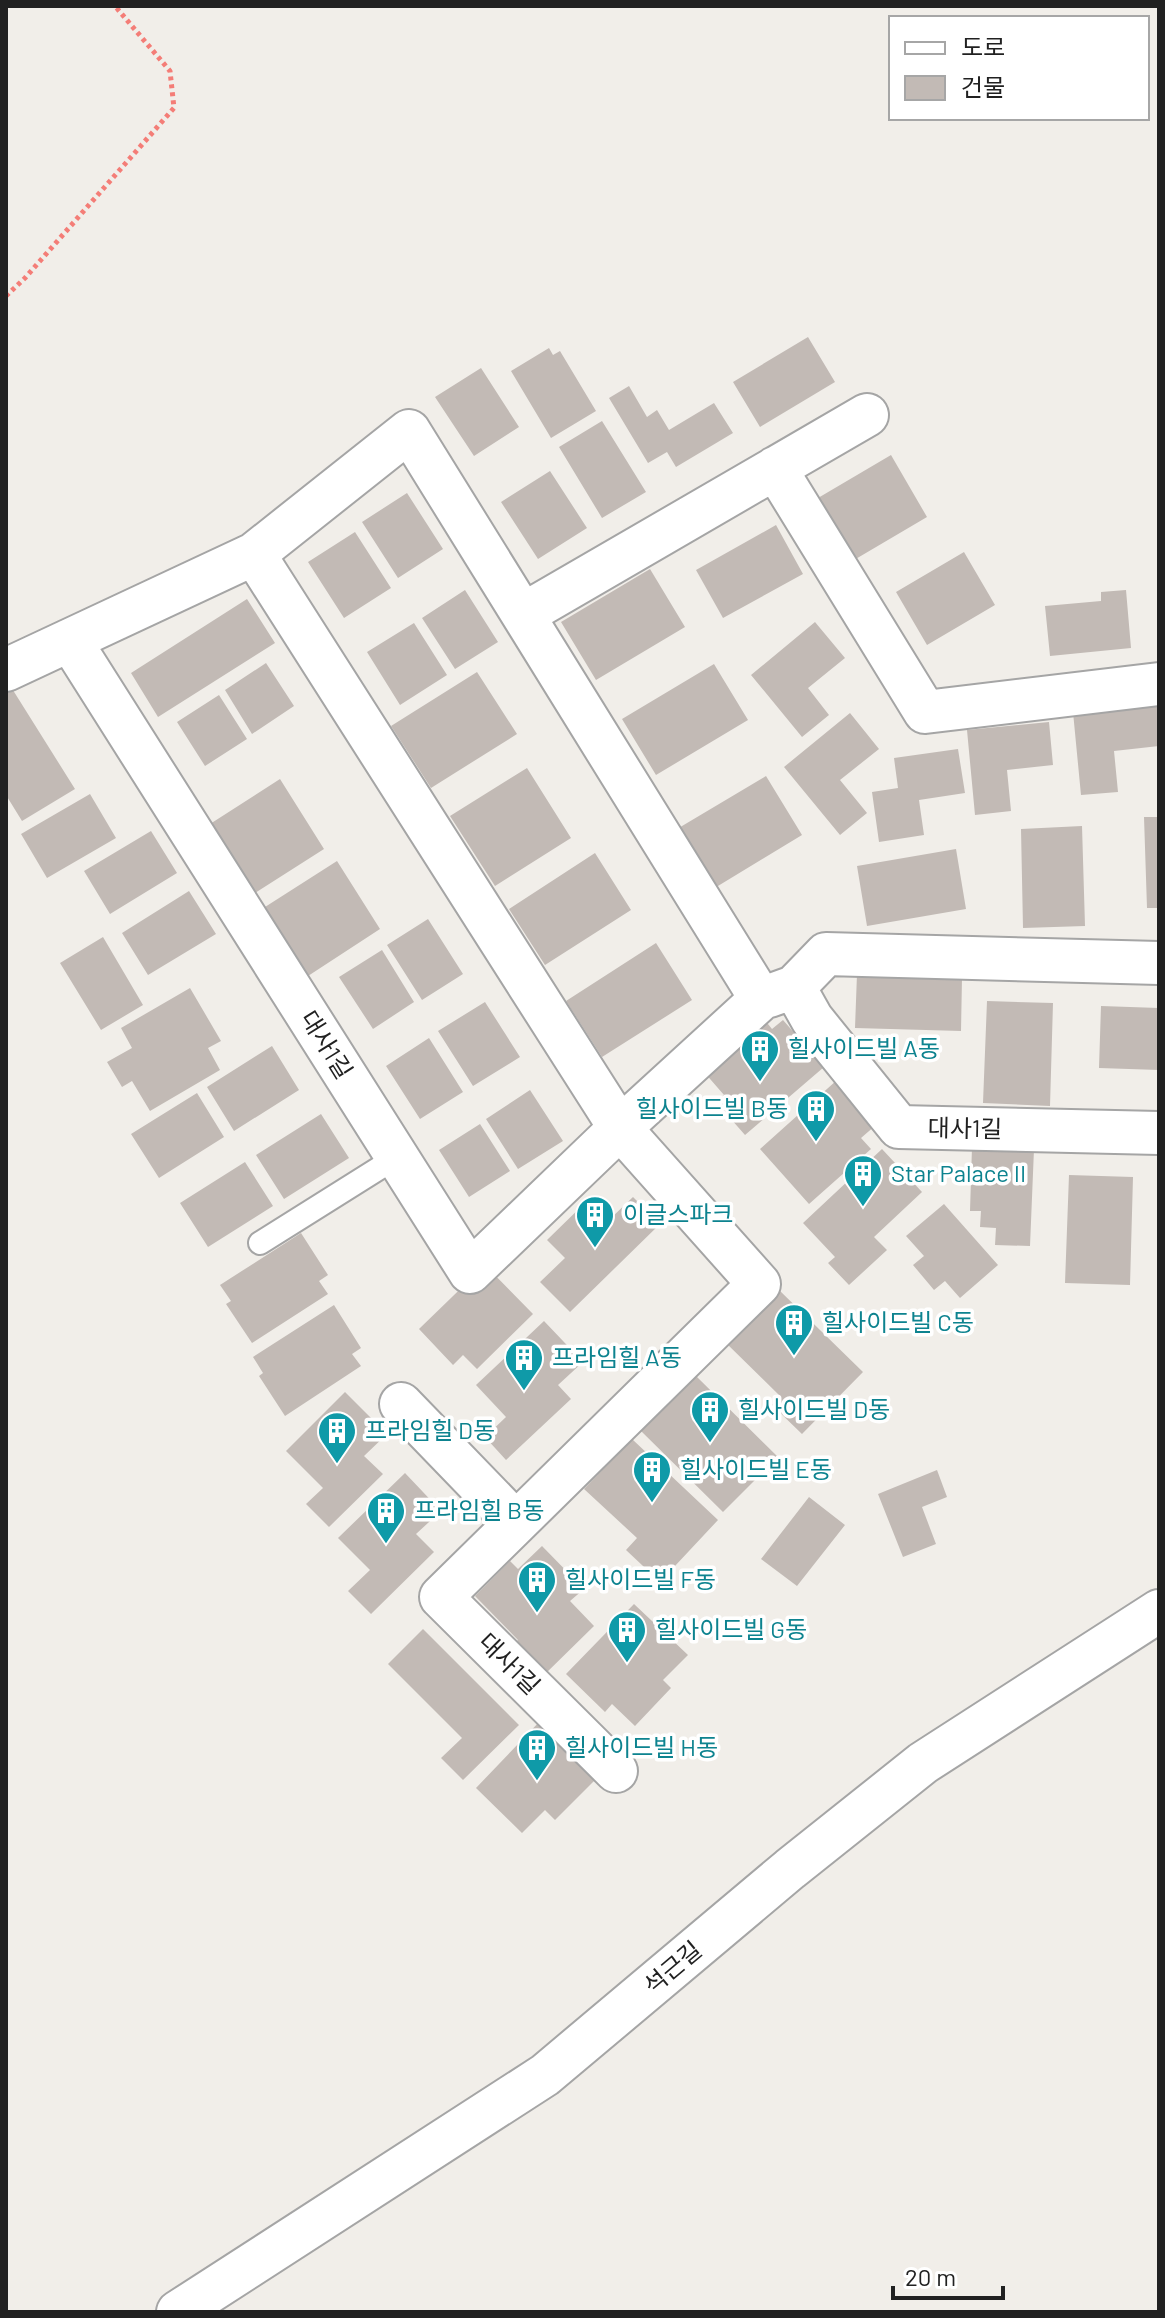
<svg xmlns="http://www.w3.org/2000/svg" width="1165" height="2318" font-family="Barlow,'Noto Sans KR',sans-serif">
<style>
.building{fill:#c2bab5}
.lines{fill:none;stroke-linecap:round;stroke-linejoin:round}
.lane-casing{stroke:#a5a5a5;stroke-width:26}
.street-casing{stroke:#a5a5a5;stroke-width:46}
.path{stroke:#f47d77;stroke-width:5;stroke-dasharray:4 4;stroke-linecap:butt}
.lane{stroke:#fff;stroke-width:22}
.street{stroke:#fff;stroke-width:42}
.labels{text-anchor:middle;stroke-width:7;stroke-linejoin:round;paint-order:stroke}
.street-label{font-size:24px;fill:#212121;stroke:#fff}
.culture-label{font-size:24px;fill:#0d838f;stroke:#fff;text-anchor:start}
</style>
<rect width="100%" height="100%" fill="#f1eee9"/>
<path class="building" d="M808,337L835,382L760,427L733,382Z
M549,348L553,355L560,351L596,411L551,438L511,371Z
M481,368L519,427L474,456L435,397Z
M629,386L647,417L657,410L669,430L714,403L733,433L676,467L667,452L648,463L609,398Z
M602,421L646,492L602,518L559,447Z
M891,455L927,517L854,560L818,498Z
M550,471L587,528L538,559L501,502Z
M407,493L443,549L398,578L362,522Z
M776,525L803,574L723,618L696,570Z
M355,532L391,588L344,618L308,562Z
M964,552L995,605L927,645L896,592Z
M650,569L685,627L596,680L561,622Z
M465,590L498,642L455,669L422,618Z
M1126,590L1131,648L1050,656L1045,606L1101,601V592Z
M247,599L275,643L158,717L131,673Z
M815,622L845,658L808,688L829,715L802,737L751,675Z
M414,623L447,675L400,705L367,652Z
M266,663L294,706L252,734L225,690Z
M714,664L748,720L656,775L622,719Z
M477,672L517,734L431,788L391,726Z
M11,687L75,789L22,821L6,795V690Z
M219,695L247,739L205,766L177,722Z
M1158,703L1159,746L1114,751L1118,792L1081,795L1073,712Z
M850,713L879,749L840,780L867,813L840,835L784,767Z
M1049,722L1053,765L1007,770L1011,811L975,815L967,730Z
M958,749L965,793L919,800L924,835L879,842L872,792L898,788L894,758Z
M527,768L571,838L495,886L450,816Z
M766,776L802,835L713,889L677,829Z
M280,779L324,849L255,893L210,824Z
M90,794L116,838L47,878L21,834Z
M1144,817H1159V908H1147Z
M1082,826L1085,926L1023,928L1021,829Z
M151,831L177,873L110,914L84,871Z
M956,849L966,909L867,926L857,866Z
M595,853L631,910L545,965L509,909Z
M337,861L380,929L308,976L265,907Z
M189,891L216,934L148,975L122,933Z
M428,919L463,974L422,1000L387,945Z
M103,937L143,1005L101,1030L60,963Z
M656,943L692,1000L602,1057L566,1001Z
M382,950L414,1002L373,1029L339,977Z
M857,974L962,978L961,1031L855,1028Z
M190,988L221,1041L208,1048L220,1070L150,1111L132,1081L122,1087L107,1062L132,1048L121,1028Z
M987,1001L1053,1003L1050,1106L983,1103Z
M485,1002L520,1057L473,1086L438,1031Z
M1101,1006L1159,1008V1070L1099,1068Z
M764,1019L772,1029L783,1020L824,1067L745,1135L716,1102L724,1095L704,1072Z
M429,1038L463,1092L420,1119L386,1066Z
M272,1046L299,1090L234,1131L207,1087Z
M837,1080L876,1125L861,1138L871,1149L809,1204L760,1149Z
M530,1090L563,1141L518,1169L486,1119Z
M197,1093L224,1137L159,1178L131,1134Z
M321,1114L349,1158L284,1199L256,1155Z
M480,1124L510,1171L469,1197L439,1150Z
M972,1147L1034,1149L1030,1246L995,1245L996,1228L980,1227L981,1211H970Z
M882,1149L922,1192L874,1237L887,1250L849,1285L828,1263L835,1257L803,1223Z
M245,1162L273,1206L208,1247L180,1203Z
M1069,1175L1133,1177L1130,1285L1065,1283Z
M633,1197L660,1224L570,1312L540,1282L565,1258L547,1240L590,1198L610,1219Z
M944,1204L998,1265L960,1298L945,1281L934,1290L913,1265L924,1256L906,1236Z
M301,1233L328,1275L319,1281L328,1294L252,1343L226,1304L231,1301L220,1285Z
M485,1265L533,1314L477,1369L463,1355L453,1365L419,1329Z
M778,1289L863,1372L802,1434L772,1405L780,1396L725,1342Z
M334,1305L361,1348L352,1354L361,1366L285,1416L259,1376L263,1373L253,1357Z
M544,1321L583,1362L558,1385L571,1399L506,1460L485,1437L506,1417L476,1385Z
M696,1376L778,1457L723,1512L641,1431Z
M345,1392L387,1434L364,1456L383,1474L329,1527L306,1504L323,1488L286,1451Z
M632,1439L718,1520L660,1582L626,1550L637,1538L584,1489Z
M937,1470L947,1497L922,1507L936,1544L903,1557L878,1494Z
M405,1473L441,1511L416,1534L434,1552L371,1614L348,1591L370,1570L338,1538Z
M809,1497L845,1525L797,1586L761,1559Z
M542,1546L584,1589L570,1601L594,1626L541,1678L510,1647L518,1640L475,1596L510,1561L518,1569Z
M634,1604L688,1655L663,1680L671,1688L635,1726L612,1704L605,1712L566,1674Z
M423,1629L519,1725L463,1780L441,1758L462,1738L388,1664Z
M541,1720L599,1776L555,1820L545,1810L522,1833L476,1788Z"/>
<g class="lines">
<defs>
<path id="lane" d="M260,1243L397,1157"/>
<path id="street" d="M775,468L925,712L1159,684
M254,554L620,1128L759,1284L441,1597L616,1771
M524,614L867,415
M6,670L254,554L409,431L761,999L620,1128L470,1272L71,642
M794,987L812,1019L899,1127L1159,1133
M769,996L794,987L826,954L1159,963
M401,1404L516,1523
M178,2312L545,2075L790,1869L923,1763L1159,1611"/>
</defs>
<use href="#lane" class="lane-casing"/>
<use href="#street" class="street-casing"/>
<path class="path" d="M6,296L25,278L174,108L170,71L115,6"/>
<use href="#lane" class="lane"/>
<use href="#street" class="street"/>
</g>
<defs>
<symbol id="building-pin" viewBox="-11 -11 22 30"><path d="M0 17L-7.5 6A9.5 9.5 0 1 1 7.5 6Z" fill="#0f9aa8" stroke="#fff"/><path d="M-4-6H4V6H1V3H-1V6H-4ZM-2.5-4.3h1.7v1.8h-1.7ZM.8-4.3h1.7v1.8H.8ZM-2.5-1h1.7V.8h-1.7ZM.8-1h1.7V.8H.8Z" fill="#fff"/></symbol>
</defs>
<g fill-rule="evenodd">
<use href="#building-pin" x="738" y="1027" width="44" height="60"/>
<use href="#building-pin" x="794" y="1087" width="44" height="60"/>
<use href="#building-pin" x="841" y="1152" width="44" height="60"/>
<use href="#building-pin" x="573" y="1193" width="44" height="60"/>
<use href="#building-pin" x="772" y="1301" width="44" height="60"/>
<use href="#building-pin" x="502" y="1336" width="44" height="60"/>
<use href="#building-pin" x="688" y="1388" width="44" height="60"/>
<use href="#building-pin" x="315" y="1409" width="44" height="60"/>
<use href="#building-pin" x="630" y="1448" width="44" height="60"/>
<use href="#building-pin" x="364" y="1489" width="44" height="60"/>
<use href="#building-pin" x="515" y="1558" width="44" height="60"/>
<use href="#building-pin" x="605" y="1608" width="44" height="60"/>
<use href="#building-pin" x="515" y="1726" width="44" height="60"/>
</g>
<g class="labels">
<g class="street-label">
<text transform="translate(326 1045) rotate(58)" y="8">대사1길</text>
<text transform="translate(965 1129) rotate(1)" y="8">대사1길</text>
<text transform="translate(509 1664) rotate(45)" y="8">대사1길</text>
<text transform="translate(673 1968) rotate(-40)" y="8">석근길</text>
</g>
<g class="culture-label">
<text x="788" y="1057">힐사이드빌 A동</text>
<text x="788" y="1117" text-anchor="end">힐사이드빌 B동</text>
<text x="891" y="1182">Star Palace II</text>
<text x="623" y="1223">이글스파크</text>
<text x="822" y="1331">힐사이드빌 C동</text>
<text x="552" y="1366">프라임힐 A동</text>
<text x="738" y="1418">힐사이드빌 D동</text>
<text x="365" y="1439">프라임힐 D동</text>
<text x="680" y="1478">힐사이드빌 E동</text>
<text x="414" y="1519">프라임힐 B동</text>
<text x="565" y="1588">힐사이드빌 F동</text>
<text x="655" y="1638">힐사이드빌 G동</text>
<text x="565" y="1756">힐사이드빌 H동</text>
</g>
</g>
<rect width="1165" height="2318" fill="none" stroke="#212121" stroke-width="16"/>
<rect x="889" y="16" width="260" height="104" fill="#ffffff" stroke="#a6a6a6" stroke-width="2"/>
<rect x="905" y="42" width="40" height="12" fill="#ffffff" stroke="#a6a6a6" stroke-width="2"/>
<text x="961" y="56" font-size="24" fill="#212121">도로</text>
<rect x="905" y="76" width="40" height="24" fill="#c2bab5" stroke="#a6a6a6" stroke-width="2"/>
<text x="961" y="96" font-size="24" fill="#212121">건물</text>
<path d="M893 2286v12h110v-12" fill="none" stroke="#212121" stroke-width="4"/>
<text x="905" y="2286" font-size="24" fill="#212121" stroke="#ffffff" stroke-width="6" paint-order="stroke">20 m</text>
</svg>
